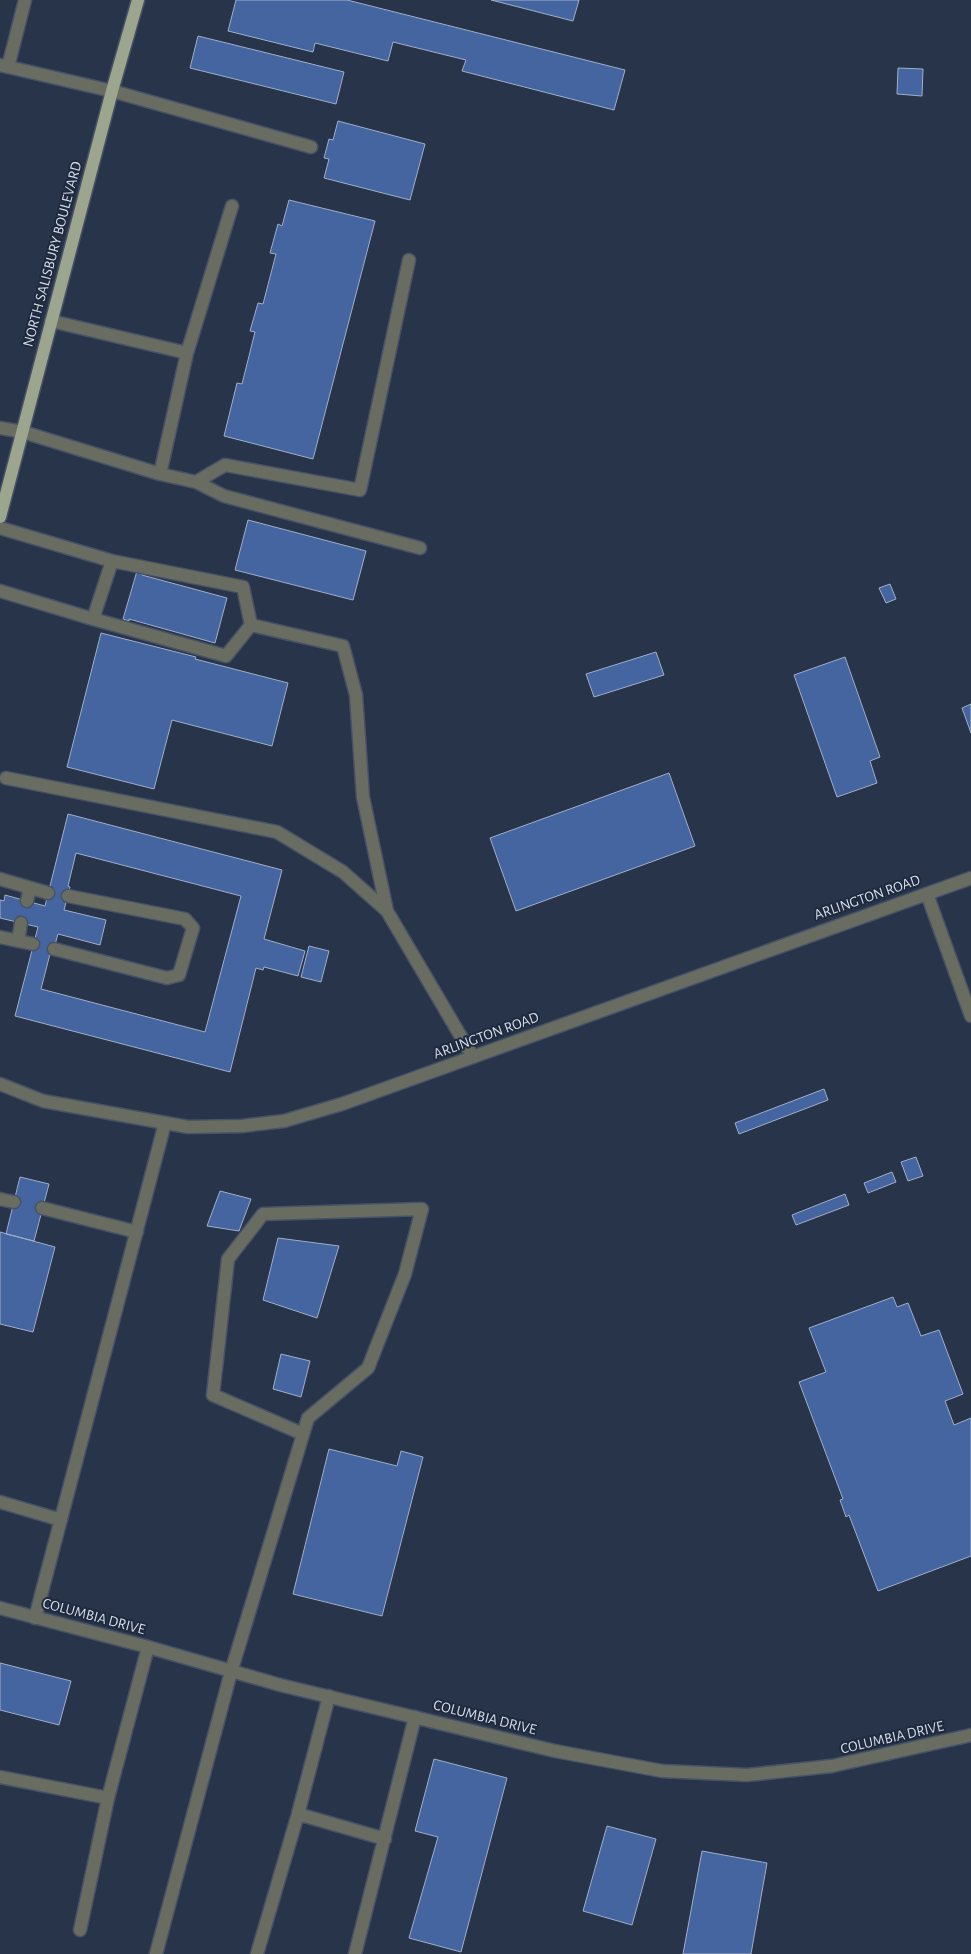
<svg xmlns="http://www.w3.org/2000/svg" width="971" height="1954" font-family="'Alegreya Sans',sans-serif">
<style>
.building{fill:#4465a0;stroke:#a0afc9;fill-rule:evenodd}
.lines{fill:none;stroke-linecap:round;stroke-linejoin:round}
.lane-casing{stroke:#475266;stroke-width:15}
.street-casing{stroke:#475266;stroke-width:15}
.primary-casing{stroke:#475266;stroke-width:15}
.lane{stroke:#696d61;stroke-width:12}
.street{stroke:#696d61;stroke-width:12}
.primary{stroke:#9ca58d;stroke-width:12}
.labels{text-anchor:middle;stroke-width:4;stroke-linejoin:round;paint-order:stroke}
.street-label{font-size:15px;fill:#d4dce9;stroke:#1f2a3e}
</style>
<rect width="100%" height="100%" fill="#283449"/>
<path class="building" d="M236,0H347L625,70L614,110L462,71L466,60L393,42L388,61L315,43L313,52L228,31Z
M491,0H579L573,21Z
M198,36L344,72L336,104L190,68Z
M898,68L923,69L922,96L897,94Z
M338,121L425,144L410,200L324,178L329,159L324,158L329,139L333,140Z
M289,200L375,221L313,459L224,436L237,383L242,384L255,332L250,331L258,303L263,304L276,254L270,253L278,224L282,226Z
M248,520L366,551L353,600L235,570Z
M137,571L142,573V575L227,598L215,643L129,619V621L123,619Z
M890,584L896,599L886,603L879,588Z
M101,633L196,657L195,659L288,683L272,746L172,720L154,789L67,767Z
M656,652L664,675L594,697L586,674Z
M845,657L880,757L870,761L877,783L837,797L794,675Z
M971,704V733L962,708Z
M669,773L695,846L516,911L490,838Z
M68,814L282,870L264,939L305,951L298,976L264,967L263,970L256,968L230,1072L15,1016L38,927L0,918V900L4,901L5,895L45,906ZM76,853L241,896L205,1032L41,989L50,954L52,955L58,934L100,945L106,920L64,910L70,887L68,886Z
M309,946L329,951L321,982L301,977Z
M824,1089L828,1100L739,1134L735,1123Z
M916,1157L923,1176L908,1181L901,1162Z
M892,1172L896,1182L868,1193L864,1183Z
M20,1177L49,1184L34,1241L6,1234Z
M220,1191L251,1199L239,1231L207,1226Z
M845,1194L849,1205L796,1225L792,1215Z
M0,1232L55,1247L33,1332L0,1324Z
M278,1238L339,1246L317,1318L263,1300Z
M893,1297L897,1307L908,1303L921,1336L939,1330L963,1394L945,1401L954,1425L971,1418V1556L878,1591L849,1515L846,1517L840,1500L843,1499L799,1382L826,1372L809,1328Z
M281,1354L310,1361L301,1397L273,1389Z
M329,1449L397,1466L401,1451L423,1457L382,1616L293,1594Z
M0,1663L71,1681L59,1725L0,1710Z
M434,1759L507,1778L461,1952L409,1938L438,1837L415,1831Z
M607,1826L656,1839L632,1925L583,1911Z
M702,1851L767,1863L751,1954H683Z"/>
<g class="lines">
<defs>
<path id="lane" d="M0,65L112,91L311,147
M8,67L25,0
M232,206L187,353L160,474L196,482L224,496L420,548
M51,321L187,353
M0,428L23,432L160,474
M196,482L225,465L360,490L409,260
M0,528L112,561L243,587L251,625L226,656L93,619L0,591
M93,619L112,561
M251,625L343,646L356,695L363,797L387,911L473,1057
M6,778L277,832L343,872L387,911
M0,879L48,893
M27,901L30,888
M0,937L33,944
M18,941L21,923
M54,949L167,978L179,975L193,928L185,919L68,896
M0,1199L14,1202
M42,1208L137,1232
M0,1502L61,1520
M35,1618L165,1123
M0,1777L108,1798L148,1647
M298,1814L385,1839
M80,1930L108,1798
M156,1954L231,1672L308,1418L368,1368L405,1274L422,1209L263,1214L228,1259L213,1395L303,1434
M257,1954L298,1814L329,1696
M355,1954L415,1717"/>
<path id="street" d="M927,894L971,1016
M0,1084L43,1101L188,1127L242,1126L284,1121L342,1104L971,878
M0,1608L148,1647L280,1685L555,1751L662,1771L747,1775L832,1766L971,1735"/>
<path id="primary" d="M0,517L112,91L138,0"/>
</defs>
<use href="#lane" class="lane-casing"/>
<use href="#street" class="street-casing"/>
<use href="#primary" class="primary-casing"/>
<use href="#lane" class="lane"/>
<use href="#street" class="street"/>
<use href="#primary" class="primary"/>
</g>
<g class="labels">
<g class="street-label">
<text transform="translate(52 254) rotate(-75)" y="5">NORTH SALISBURY BOULEVARD</text>
<text transform="translate(867 897) rotate(-19)" y="5">ARLINGTON ROAD</text>
<text transform="translate(486 1035) rotate(-20)" y="5">ARLINGTON ROAD</text>
<text transform="translate(94 1616) rotate(15)" y="5">COLUMBIA DRIVE</text>
<text transform="translate(485 1717) rotate(14)" y="5">COLUMBIA DRIVE</text>
<text transform="translate(892 1737) rotate(-13)" y="5">COLUMBIA DRIVE</text>
</g>
</g>
</svg>
